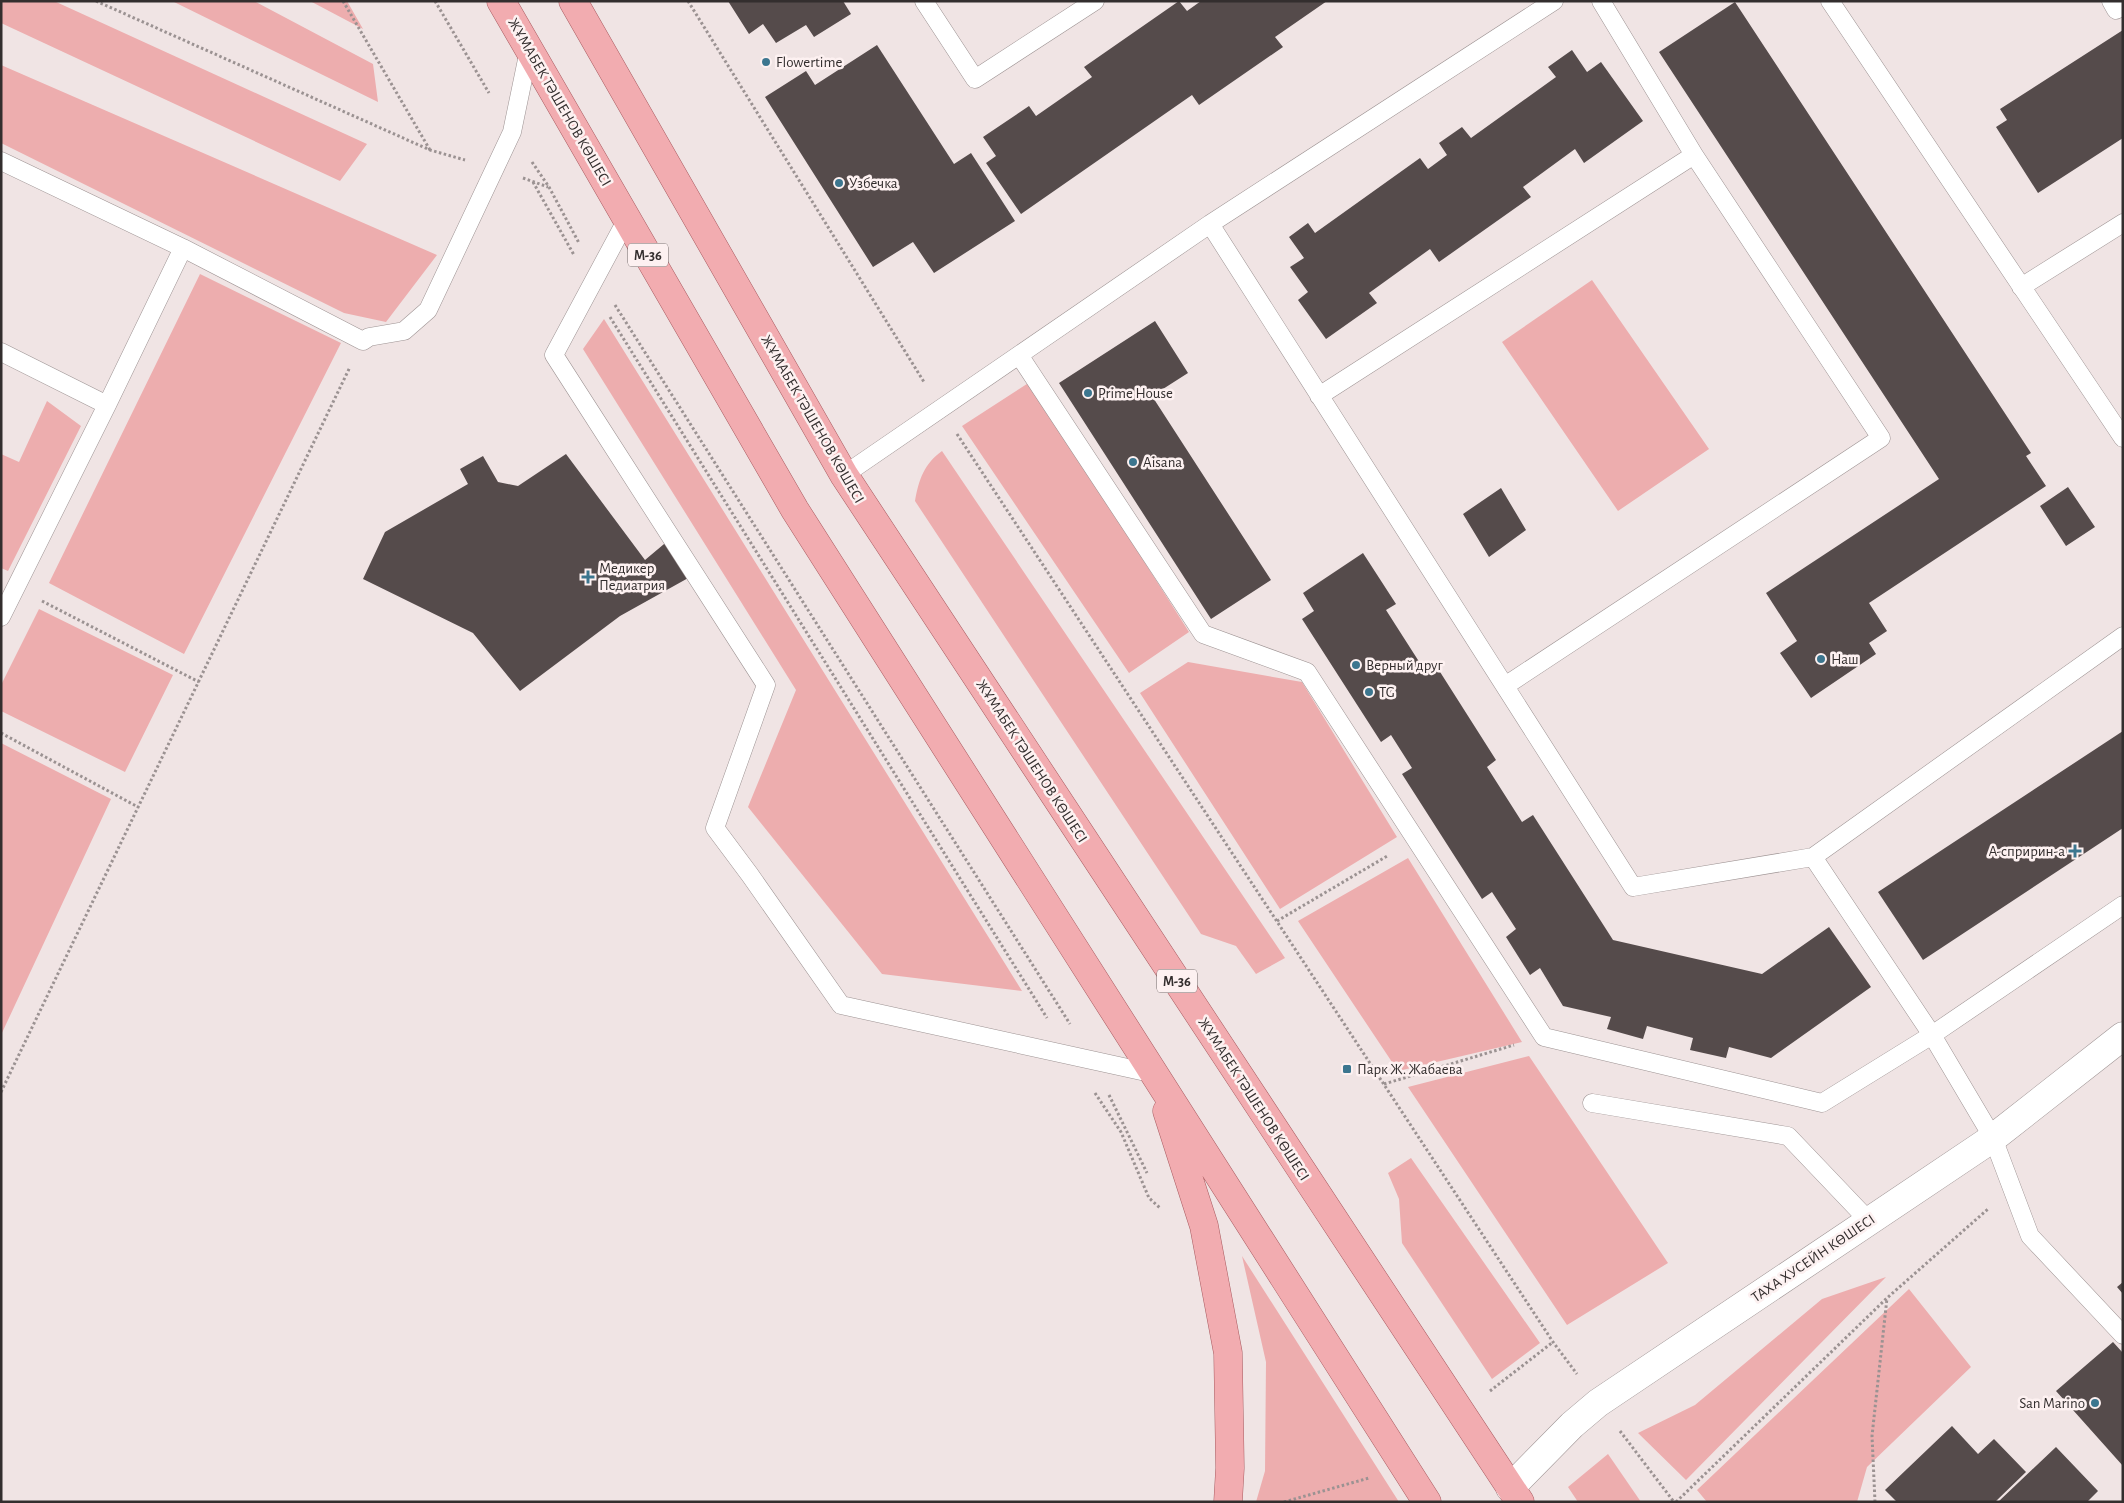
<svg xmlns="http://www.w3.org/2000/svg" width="2124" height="1503" font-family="'Alegreya Sans',sans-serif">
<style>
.green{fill:#edadae}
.building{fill:#554b4b}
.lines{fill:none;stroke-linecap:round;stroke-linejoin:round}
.service-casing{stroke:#9d9393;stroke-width:19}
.tertiary-casing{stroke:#9d9393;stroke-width:29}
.primary-casing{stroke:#a95c61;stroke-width:29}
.path{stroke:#9b9292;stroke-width:3;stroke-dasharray:2.5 2.5;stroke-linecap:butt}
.service{stroke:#fff;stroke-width:18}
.tertiary{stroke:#fff;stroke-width:28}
.primary{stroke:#f2acb0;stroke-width:28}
.poi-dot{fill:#3c768f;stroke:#fdf1f1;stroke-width:2}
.labels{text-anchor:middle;stroke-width:5;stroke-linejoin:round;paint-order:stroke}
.shield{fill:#fdf1f1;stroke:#706868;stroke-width:1}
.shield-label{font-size:14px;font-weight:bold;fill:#332e2e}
.poi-label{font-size:15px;fill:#332e2e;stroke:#fdf1f1;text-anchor:start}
.street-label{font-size:15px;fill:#332e2e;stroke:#fdf1f1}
</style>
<rect width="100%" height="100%" fill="#f0e4e4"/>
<path class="green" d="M1,1H54L367,144L340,181L1,23Z
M172,1H254L373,64L378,102Z
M310,1H347L363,29Z
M1,65L437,255L386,322L344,313L1,143Z
M200,274L341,343L184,654L49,583Z
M1592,280L1709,449L1618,511L1502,342Z
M604,319L1022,991L882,974L748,807L796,690L583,349Z
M1030,382L1189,632L1129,673L962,426Z
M47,401L81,426L8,571L1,568V454L19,462Z
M942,451L1285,958L1256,974L1236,946L1201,934L915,501C919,479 924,464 942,451Z
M39,609L173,675L125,772L1,711V685Z
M1188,662L1302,682L1397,837L1280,909L1140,693Z
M1,743L111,799L1,1035Z
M1408,858L1522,1042L1398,1071L1298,921Z
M1529,1056L1668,1263L1567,1325L1408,1087Z
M1411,1158L1540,1343L1492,1379L1402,1243L1399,1199L1388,1173Z
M1242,1256L1399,1502H1256L1265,1471L1266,1362Z
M1886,1277L1686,1480L1638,1433L1695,1405L1822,1299Z
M1909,1289L1971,1367L1867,1467L1857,1502H1707L1697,1490Z
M1608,1454L1641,1502H1578L1568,1487Z"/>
<path class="building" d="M728,1H843L851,14L814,37L806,25L776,43L763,24L749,34Z
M1179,1L1187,11L1201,1H1327L1275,37L1283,47L1199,105L1192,95L1021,214L986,163L996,156L983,137L1029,106L1036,116L1092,77L1084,67Z
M1735,2L2031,453L2026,456L2046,486L1869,603L1887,631L1869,643L1876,654L1811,698L1780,653L1797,641L1766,593L1939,479L1659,52Z
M2123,30V138L2038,193L1996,127L2007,120L2000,109Z
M877,45L954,164L971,153L1015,221L934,273L913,242L873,267L765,97L806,71L815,85Z
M1572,50L1587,72L1601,62L1643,121L1584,163L1575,149L1523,187L1531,197L1439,262L1430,249L1369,293L1377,303L1326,339L1298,300L1308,292L1290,267L1304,258L1289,237L1308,223L1315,233L1420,158L1428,169L1447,155L1439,143L1462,127L1471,138L1556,77L1548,67Z
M1155,321L1188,373L1152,396L1271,580L1211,619L1059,383Z
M566,454L645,560L670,539L690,577L620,616L520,691L473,633L363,579L385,532L468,484L460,469L483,456L498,482L518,486Z
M2068,487L2095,527L2066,546L2040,506Z
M1501,488L1526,530L1489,557L1463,514Z
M1363,553L1396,604L1386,610L1425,671L1435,664L1496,760L1487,767L1522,822L1533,815L1613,940L1762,974L1829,927L1871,987L1771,1058L1729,1047L1726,1058L1690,1050L1693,1038L1647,1026L1643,1039L1607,1029L1611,1017L1563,1006L1540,968L1530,975L1506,937L1516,929L1492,892L1482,899L1402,774L1412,768L1391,735L1381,742L1302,619L1314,611L1303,593Z
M2123,731V828L1923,960L1878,892Z
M2123,1282V1294L2117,1287Z
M2113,1342L2123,1353V1466L2056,1391Z
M1952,1426L1978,1454L1994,1439L2026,1472L1995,1502H1897L1885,1490Z
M2056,1447L2098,1491L2087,1502H1998Z"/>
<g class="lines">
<defs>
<path id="service" d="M924,1L975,79L1095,1
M1830,1L2123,438
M2111,1L2116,10L2123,5
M1,161L183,248L363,341L369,337L404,331L428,310L512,132L529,50
M627,219L554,355L766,685L715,828L750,875L841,1005L1155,1074
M1210,224L1633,887L1813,857L1932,1035L1993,1138L2030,1236L2123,1335
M2021,287L2123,223
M1,352L107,405
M1019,355L1203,634L1307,672L1544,1037L1822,1103L1932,1035L2123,905
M1319,396L1694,155L1601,1
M844,475L1210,224L1554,1
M1,617L107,405L183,248
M1505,686L1881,438L1694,155
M1813,857L2123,636
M1592,1103L1788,1136L1868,1220"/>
<path id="tertiary" d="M1510,1488L1572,1425L1598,1403L1993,1138L2123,1036"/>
<path id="primary" d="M501,1L795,510L1427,1502
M573,1L844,475L1520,1502
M1167,1111L1204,1226L1228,1353L1230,1468L1228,1502"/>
</defs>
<use href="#service" class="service-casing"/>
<use href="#tertiary" class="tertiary-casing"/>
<use href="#primary" class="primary-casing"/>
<path class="path" d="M96,1L430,150L465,160
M343,1L430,150
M435,1L489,93
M688,1L924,382
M532,162L549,187L579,243
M523,178L548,187
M533,182L574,255
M615,305L1070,1024
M610,317L1047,1018
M957,434L1553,1342L1577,1374
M42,601L199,682
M1,733L138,807
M1277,921L1389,855
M1384,1084L1514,1045
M1,1092L350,367
M1095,1093L1121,1132L1149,1198L1160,1208
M1109,1095L1147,1173
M1490,1391L1553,1342
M1620,1431L1674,1502
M1284,1502L1369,1478
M1676,1502L1887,1298L1988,1209
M1875,1502L1872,1436L1887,1298"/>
<use href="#service" class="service"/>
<use href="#tertiary" class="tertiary"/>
<use href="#primary" class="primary"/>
</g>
<g class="poi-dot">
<circle cx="766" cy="62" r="5"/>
<circle cx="839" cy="183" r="5"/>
<circle cx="1088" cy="393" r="5"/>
<circle cx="1133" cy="462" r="5"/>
<path d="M585.5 569.5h5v5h5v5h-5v5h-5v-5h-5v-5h5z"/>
<circle cx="1821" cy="659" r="5"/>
<circle cx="1356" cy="665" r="5"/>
<circle cx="1369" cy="692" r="5"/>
<path d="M2072.5 843.5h5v5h5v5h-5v5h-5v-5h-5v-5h5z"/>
<rect x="1342" y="1064" width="10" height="10" rx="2.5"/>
<circle cx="2095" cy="1403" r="5"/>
</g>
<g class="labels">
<g class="shield">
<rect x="628" y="243.5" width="40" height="23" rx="4"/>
<rect x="1157" y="969.5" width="40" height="23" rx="4"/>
</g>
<g class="shield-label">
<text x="648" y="260">M-36</text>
<text x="1177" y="986">M-36</text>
</g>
<g class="poi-label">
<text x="776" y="67">Flowertime</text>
<text x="849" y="188">Узбечка</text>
<text x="1098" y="398">Prime House</text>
<text x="1143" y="467">Aisana</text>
<text x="599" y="573">Медикер<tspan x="599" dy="17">Педиатрия</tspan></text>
<text x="1831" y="664">Наш</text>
<text x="1366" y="670">Верный друг</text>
<text x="1379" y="697">TG</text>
<text x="2065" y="856" text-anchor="end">А-спририн-а</text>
<text x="1357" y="1074">Парк Ж. Жабаева</text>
<text x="2085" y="1408" text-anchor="end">San Marino</text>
</g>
<g class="street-label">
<text transform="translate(560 102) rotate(60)" y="5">ЖҰМАБЕК ТӘШЕНОВ КӨШЕСІ</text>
<text transform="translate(813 419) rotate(60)" y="5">ЖҰМАБЕК ТӘШЕНОВ КӨШЕСІ</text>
<text transform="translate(1032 761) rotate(57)" y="5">ЖҰМАБЕК ТӘШЕНОВ КӨШЕСІ</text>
<text transform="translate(1254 1099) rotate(57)" y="5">ЖҰМАБЕК ТӘШЕНОВ КӨШЕСІ</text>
<text transform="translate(1813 1258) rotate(-34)" y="5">ТАХА ХУСЕЙН КӨШЕСІ</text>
</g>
</g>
<rect width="2124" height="1503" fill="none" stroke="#332e2e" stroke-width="5"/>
</svg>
